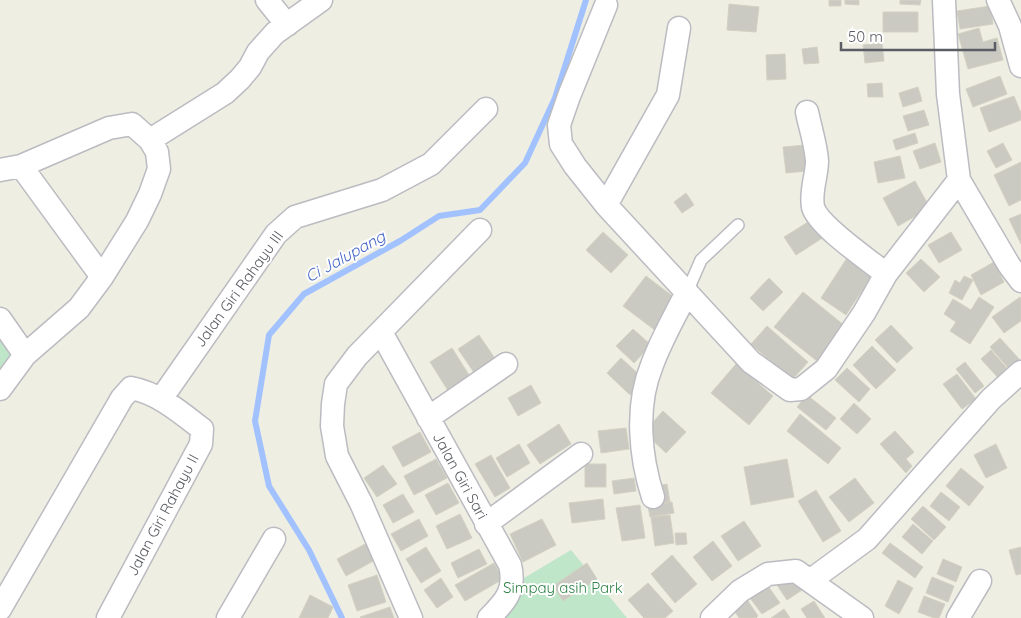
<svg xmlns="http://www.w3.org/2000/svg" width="1021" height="618" font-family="Quicksand,sans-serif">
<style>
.green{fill:#bfe6c8}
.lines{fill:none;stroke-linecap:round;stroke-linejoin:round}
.stream{stroke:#a2c2ff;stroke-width:6}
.building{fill:#cbcac2;stroke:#d3d1c1}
.service-casing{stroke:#bbbbc2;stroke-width:14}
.minor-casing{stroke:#bbbbc2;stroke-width:25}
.service{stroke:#fff;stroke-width:11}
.minor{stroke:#fff;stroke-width:22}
.labels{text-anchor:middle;stroke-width:4;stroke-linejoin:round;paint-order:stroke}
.street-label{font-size:15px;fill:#5b5d64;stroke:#fff}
.park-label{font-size:15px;fill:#338348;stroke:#fff}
.water-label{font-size:16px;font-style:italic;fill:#4366c4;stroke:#fff}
</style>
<rect width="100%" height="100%" fill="#eeeee3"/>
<path class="green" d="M0,320L25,355L0,389Z
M571,550L627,618H491L519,581Z"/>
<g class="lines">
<path class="stream" d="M342,618L309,550L269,486L255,421L269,335L304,294L400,241L439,216L480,210L525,163L555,98L586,0"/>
</g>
<path class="building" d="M829,0H841V6H829Z
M845,0H859V5L845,4Z
M900,0H921L920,5L900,4Z
M729,4L759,7L756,32L727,30Z
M990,6L993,24L960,29L957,11Z
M883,12H918V32H883Z
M979,28L983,42L997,38L1003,60L968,69L958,34Z
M882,43L884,61L865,63L863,45Z
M817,47L819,63L804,64L802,49Z
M785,54L786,79L767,80L766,55Z
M1000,76L1007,94L973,107L966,89Z
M882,83L883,97H868L867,84Z
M918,87L922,101L903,107L899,93Z
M1014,96L1021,113V120L989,132L980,108Z
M924,110L929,125L908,131L903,116Z
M915,133L918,143L896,150L893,140Z
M935,143L941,162L920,169L913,151Z
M1003,143L1012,160L996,168L987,151Z
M805,145L808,171L786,173L783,147Z
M900,156L905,178L878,183L874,162Z
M1021,162V200L1009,206L994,175Z
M915,181L930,208L898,226L883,198Z
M686,193L694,205L682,213L674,202Z
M1021,214V244L1009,219Z
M813,219L824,237L796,255L784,237Z
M603,232L628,255L611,273L586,250Z
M951,232L962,250L939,263L928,245Z
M847,258L872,275L846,315L821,298Z
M921,259L940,277L924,292L906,273Z
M994,262L1004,282L981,295L971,275Z
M646,276L679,301L656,331L623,306Z
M964,276L973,280L962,300L949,293L955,280L960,283Z
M769,278L783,292L763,311L750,298Z
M803,292L845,326L817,361L774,327Z
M979,297L994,307L970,344L950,331L956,322L944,314L953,299L971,310Z
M1020,297L1021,299V321L1004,333L992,317Z
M891,325L913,348L897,363L875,340Z
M767,326L808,362L792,380L751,344Z
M633,329L651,345L634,363L616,346Z
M479,335L498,363L477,377L458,349Z
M1000,338L1020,360L1009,369L990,347Z
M872,346L896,370L876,389L853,365Z
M452,348L474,383L452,397L430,362Z
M991,350L1010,372L1000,380L981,359Z
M621,358L645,380L630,395L607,373Z
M965,362L984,386L975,393L956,369Z
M736,364L773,396L749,425L711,393Z
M847,368L870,389L859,402L835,380Z
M957,374L976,399L962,409L943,384Z
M531,385L541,403L518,416L508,398Z
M807,395L836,418L826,430L797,407Z
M854,403L871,419L857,434L840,419Z
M663,411L686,432L666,453L644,432Z
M800,414L841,448L828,464L787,431Z
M559,424L571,444L540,464L527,445Z
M626,428L629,449L601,453L598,431Z
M895,431L914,452L906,459L912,466L906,473L880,444Z
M420,432L431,452L403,467L392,447Z
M519,444L530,463L507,477L496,458Z
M996,444L1007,468L986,478L974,455Z
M491,455L510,488L495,497L475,464Z
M436,459L447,478L414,495L404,476Z
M787,459L794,497L751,505L744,467Z
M585,464H606V487H585Z
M383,465L397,484L377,497L364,478Z
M961,468L984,487L969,506L946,486Z
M634,478L636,491L614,494L612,481Z
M855,478L874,503L849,522L829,497Z
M448,483L459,503L436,515L425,495Z
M667,484L670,502L660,503L657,486Z
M816,490L841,531L823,542L798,501Z
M941,492L960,507L949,521L930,506Z
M403,494L414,512L393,523L383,505Z
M603,499L605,519L572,523L569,503Z
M672,502L674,513L650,517L648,506Z
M640,505L645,538L622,541L616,508Z
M923,506L946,527L934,540L911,519Z
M460,514L472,538L447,549L436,526Z
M670,515L674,543L655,546L651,517Z
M419,519L428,536L401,551L391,534Z
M542,519L556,545L523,562L510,534Z
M744,521L761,546L738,561L721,536Z
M913,524L933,541L922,554L902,537Z
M675,533H686L687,544L676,545Z
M713,541L732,566L712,581L693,557Z
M367,543L377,559L346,576L337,559Z
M890,543L923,567L915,578L882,553Z
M426,547L441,571L421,583L406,559Z
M1021,547V574L1016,575L1009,550Z
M479,549L487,564L458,578L451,563Z
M672,555L697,584L675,603L651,574Z
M943,559L962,567L956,582L937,574Z
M494,563L503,579L465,601L455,585Z
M587,563L597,579L563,601L553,586Z
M377,575L386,602L357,611L348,585Z
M793,575L802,590L787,600L777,585Z
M932,577L954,586L948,602L926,593Z
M441,578L453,597L437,608L424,590Z
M898,580L913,588L899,614L885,606Z
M648,583L673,611L665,618H644L628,600Z
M768,586L780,603L762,614L750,598Z
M310,595L333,607L328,618H299Z
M924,596L945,604L939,618H934L918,612Z
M746,598L758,616L756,618H739L732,607Z
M814,601L825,618H807L801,609Z
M390,607L394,618H361L360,617Z
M784,609L790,618H771Z"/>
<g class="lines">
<defs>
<path id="service" d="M687,292L701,260L738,225"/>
<path id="minor" d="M267,0L287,25
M944,0L948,94L959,180L1009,265L1021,281
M998,0L1010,26L1021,66
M606,5L569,96L559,125L561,144L575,166L606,205L751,362L790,390L801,389L826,369L864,313L886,274L959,180
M807,112C810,127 816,145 817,161C817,176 810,191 813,207C818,226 869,260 886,274
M150,140L225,93L240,79L250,67L258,52L275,33L321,0
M21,166L102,277
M0,170L21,166L109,128L132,124L150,140L157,152L159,169L150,194L137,221L102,277L79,308L25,355L0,389
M606,205L668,95L679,28
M0,319L25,355
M381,332L510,565C516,590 506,601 489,618
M161,399L276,234L295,217L382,190L431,164L486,109
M428,418L506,364
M653,497C640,457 635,406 652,365C661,340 675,316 687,292
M486,524L581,454
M811,580L867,539L991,399L1021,372
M0,609L122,398L131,388C158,393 180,412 202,429L201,444L108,618
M228,618L274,539
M411,618L361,503L337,456L332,426L333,404L336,384L357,356L480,230
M712,618L740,591L768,574L796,571L862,618
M958,618L980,581"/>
</defs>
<use href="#service" class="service-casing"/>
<use href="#minor" class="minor-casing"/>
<use href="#service" class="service"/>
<use href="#minor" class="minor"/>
</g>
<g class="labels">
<g class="street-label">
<text transform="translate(239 289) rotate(-54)" y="5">Jalan Giri Rahayu III</text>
<text transform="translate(460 476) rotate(61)" y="5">Jalan Giri Sari</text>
<text transform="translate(163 515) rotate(-62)" y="5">Jalan Giri Rahayu II</text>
</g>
<g class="park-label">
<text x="563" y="593">Simpay asih Park</text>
</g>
<g class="water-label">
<text transform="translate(345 256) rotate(-29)" y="6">Ci Jalupang</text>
</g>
</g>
<path d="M841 42v8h154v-8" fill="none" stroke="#5b5d64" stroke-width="2.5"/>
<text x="848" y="42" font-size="15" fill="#5b5d64" stroke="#ffffff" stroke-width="4" paint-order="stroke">50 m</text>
</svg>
